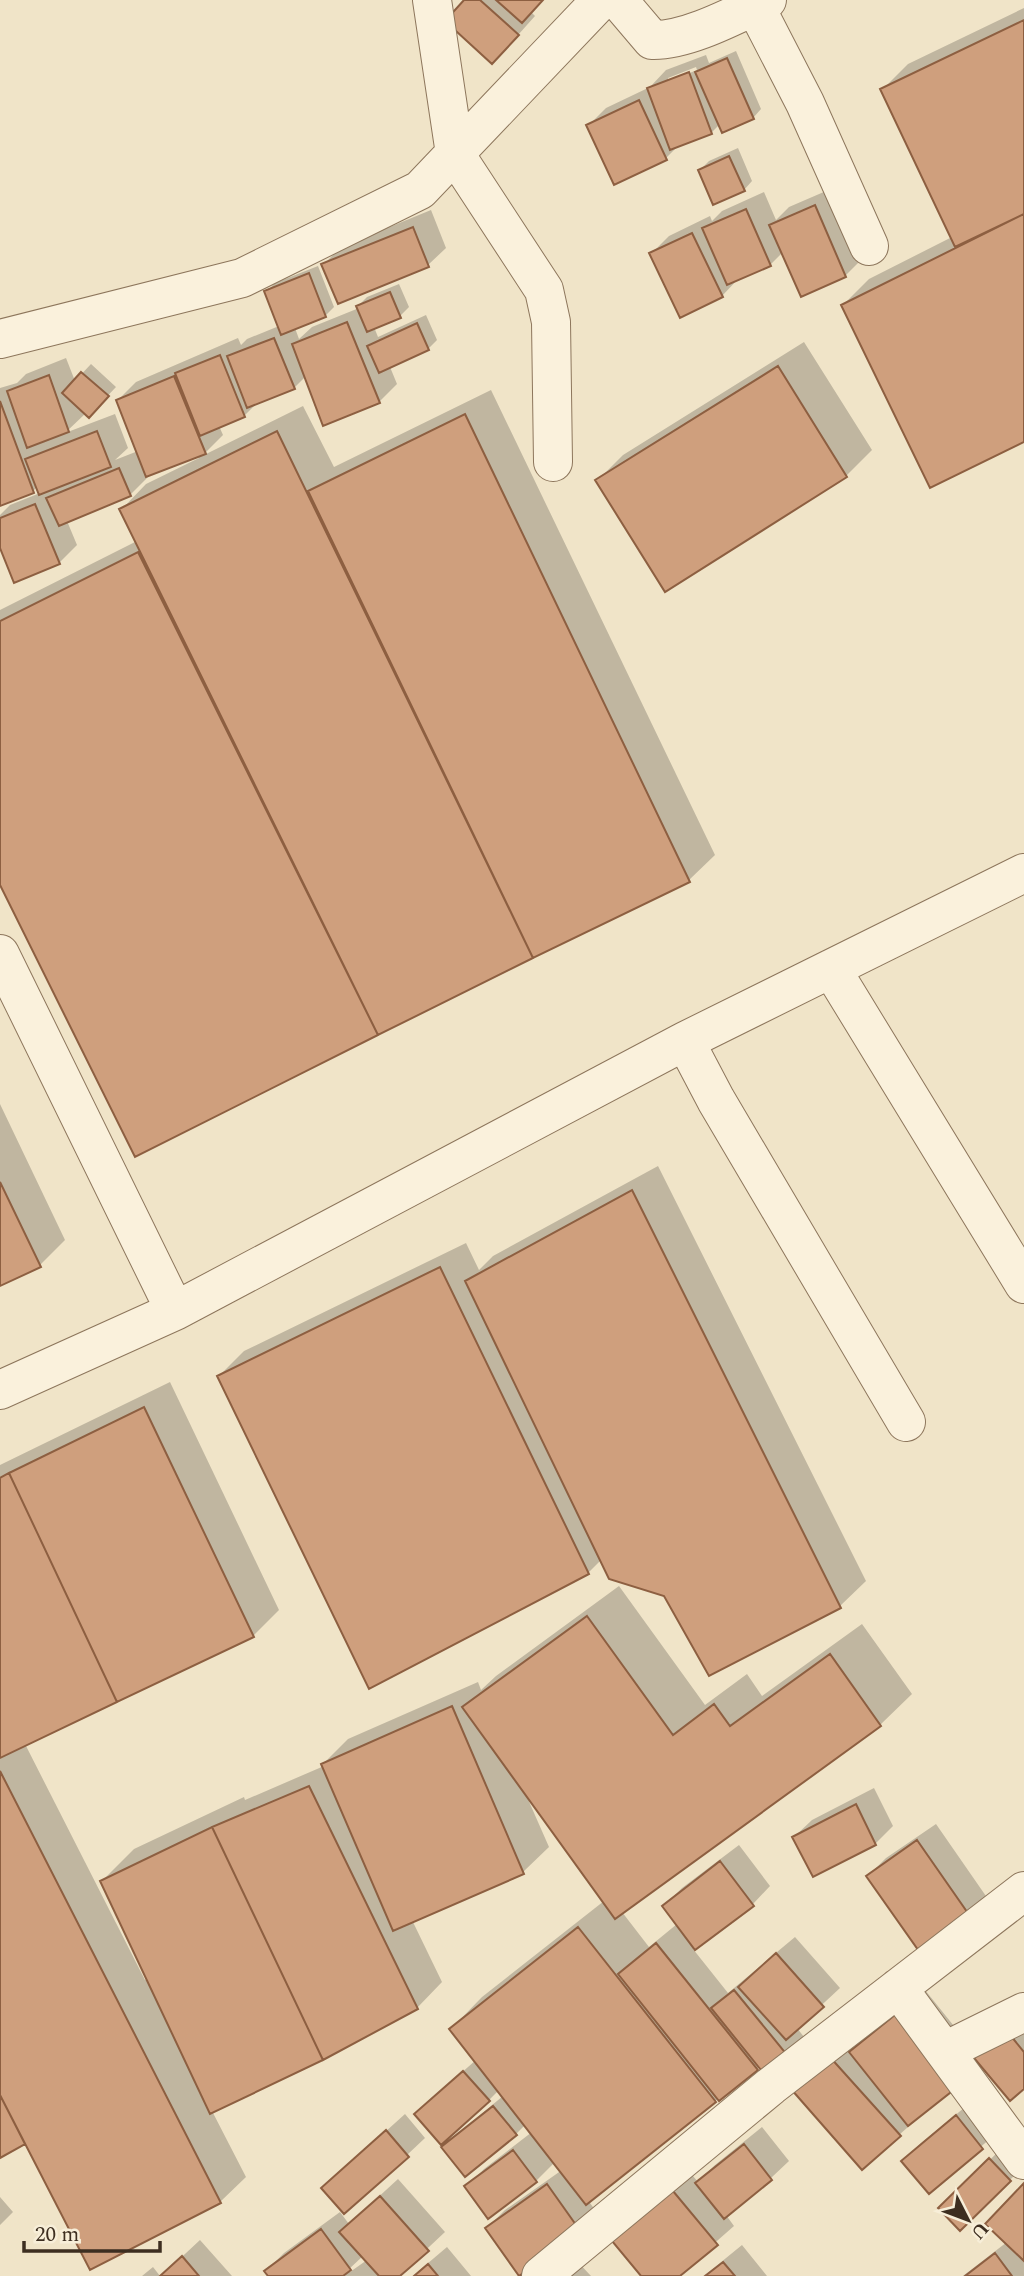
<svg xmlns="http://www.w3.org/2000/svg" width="1024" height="2276" font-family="Spectral,serif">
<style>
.shadow{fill:#0003;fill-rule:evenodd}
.building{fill:#cf9f7d;stroke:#8d5f41;stroke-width:2}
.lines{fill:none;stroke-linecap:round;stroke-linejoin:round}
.minor-casing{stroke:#8d765c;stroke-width:40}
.minor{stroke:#faf1dc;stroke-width:38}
</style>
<rect width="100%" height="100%" fill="#f0e4c8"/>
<path class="shadow" d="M467,0H541L531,12L535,16L510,44Z
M1024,8V440L843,305L869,279L952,237L882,90L908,64Z
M736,51L761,109L753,118L720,124L711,133L680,144L666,158L615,183L588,126L606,108L650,87L666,70L706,55L709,63ZM696,67L697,70L668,82V78Z
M738,148L752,181L744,190L700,170L709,161Z
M833,188L863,258L845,276L802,295L783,252L770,265L739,278L722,296L651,254L669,236L710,216L712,221L722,211L764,192L776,220L789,207Z
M431,210L446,248L428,265L339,302L323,265L341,247Z
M318,266L334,307L325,316L295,328L299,339L312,327L359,308L358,306L367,297L399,284L409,307L400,316L374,327L378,337L426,315L437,340L428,349L390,367L397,384L379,402L306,376L294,388L258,402L244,416L219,426L223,435L202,456L303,406L334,467L491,390L715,855L689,880L136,1155L0,882V610L135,542L121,510L146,484L199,458L198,456L147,475L148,477L130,495L67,521L77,545L59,563L0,543V515L10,505L40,493L37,487L33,491L0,504V388L17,383L26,374L66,358L75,381L91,364L116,387L97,407L86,413L65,433L115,414L128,448L115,460L138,451L118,400L136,382L238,338L241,345L247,339L279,326L266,292L275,283Z
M804,342L872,450L846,476L597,481L623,455Z
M0,1104L65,1240L40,1265L0,1284Z
M658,1166L866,1581L840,1606L666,1595L602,1559L588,1573L219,1376L244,1351L466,1243L479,1270L493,1256Z
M170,1382L279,1610L253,1636L25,1744L145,1980L148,1979L102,1881L134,1849L244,1797L245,1800L324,1766L323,1764L348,1739L478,1682L481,1690L496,1676L619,1586L705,1705L747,1674L762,1696L862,1624L912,1694L880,1725L622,1912L649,1947L677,1924L664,1906L682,1888L739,1845L770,1886L753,1904L693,1949L728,1993L795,1937L840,1988L797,2028L804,2037L787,2055L760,2066L588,2200L597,2213L580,2231L487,2228L505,2210L562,2170L555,2162L536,2181L488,2216L467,2187L484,2169L532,2132L526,2124L516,2134L444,2148L462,2130L503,2096L499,2090L489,2100L435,2096L476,2060L451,2029L482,1997L604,1901L527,1797L549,1847L523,1872L412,1920L442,1982L417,2008L212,2111L246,2177L220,2202L26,2142L0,2156V1465Z
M874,1788L893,1826L875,1844L814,1875L794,1837L812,1820Z
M936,1824L988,1899L922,1952L868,1876L886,1858Z
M925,1990L978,2056L1024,2015V2087L980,2063L899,2135L793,2089L848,2039L855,2048Z
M975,2099L1000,2130L929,2192L903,2161L921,2143Z
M405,2114L425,2138L407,2155L323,2188Z
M762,2127L789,2161L771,2178L726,2215L734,2226L677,2276H644L682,2163L698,2182L715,2165Z
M999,2151L1019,2171L960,2229L940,2208Z
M398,2179L445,2232L398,2276H270L266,2271L284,2253L340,2212L349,2224ZM363,2256L367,2260L350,2272L348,2270Z
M1024,2186V2276H963L1007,2242Z
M0,2197L13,2212L0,2225Z
M200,2240L232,2276H161L171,2267Z
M742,2245L767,2276H704Z
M447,2247L471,2276H413L414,2275Z
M575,2259L591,2276H557Z
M153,2267L160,2276H142Z"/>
<path class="building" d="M464,0H480L519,35L492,64L445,21Z
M496,0H543L522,23Z
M1024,20V214L955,247L880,89Z
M727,58L754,119L722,133L695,72Z
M689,72L712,134L670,150L647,88Z
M639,100L667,160L614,185L586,125Z
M729,156L745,191L713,205L698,170Z
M815,205L846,277L801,297L769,225Z
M746,209L771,266L727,285L702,228Z
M1024,214V442L930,488L841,305Z
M413,227L429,267L338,304L321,264Z
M692,233L723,297L680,318L649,253Z
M309,273L326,317L281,335L264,291Z
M390,292L401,318L367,332L356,306Z
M347,322L380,403L323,426L292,344Z
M417,323L429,350L379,373L367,346Z
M274,338L295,389L247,408L227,356Z
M220,355L245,417L200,436L175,373Z
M778,366L847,477L665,592L595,480Z
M81,372L109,396L89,418L62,393Z
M49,375L69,432L27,448L7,391Z
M174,376L206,454L146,477L116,400Z
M0,401L34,493L0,506Z
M465,414L690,882L533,958L308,491Z
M97,431L111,467L39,495L25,459Z
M277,431L533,958L378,1035L119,509Z
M119,468L131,496L59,526L46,498Z
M35,504L60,564L14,583L0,548V518Z
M138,552L378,1035L135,1157L0,885V621Z
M0,1182L41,1267L0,1286Z
M632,1190L841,1608L709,1676L664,1596L609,1579L465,1281Z
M440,1267L589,1574L369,1689L217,1376Z
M144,1407L254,1637L117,1702L9,1473Z
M9,1473L117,1702L0,1758V1478Z
M587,1616L673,1735L714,1704L730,1726L830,1654L881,1726L615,1919L462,1707Z
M452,1706L524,1874L393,1931L321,1764Z
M0,1771L221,2203L90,2270L0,2095Z
M309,1786L418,2009L323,2060L212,1827Z
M856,1804L876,1845L813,1877L792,1837Z
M212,1827L323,2060L210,2114L100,1881Z
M917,1840L972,1919L921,1954L866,1876Z
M720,1861L754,1906L695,1950L662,1906Z
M578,1927L716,2102L586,2205L449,2029Z
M656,1943L758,2070L719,2101L618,1974Z
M776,1953L824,2007L786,2040L738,1987Z
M734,1990L788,2056L765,2075L711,2008Z
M906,2006L965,2081L908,2126L849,2052Z
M1006,2030L1024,2052V2089L1010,2101L974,2058Z
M829,2056L901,2136L862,2170L791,2089Z
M463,2071L490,2101L441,2145L414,2114Z
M0,2095L25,2144L0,2158Z
M493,2106L517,2135L465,2177L441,2147Z
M956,2115L983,2149L929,2194L901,2161Z
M386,2130L409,2157L344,2214L321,2188Z
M744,2144L772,2180L724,2219L695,2183Z
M513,2150L537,2182L488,2219L464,2186Z
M989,2158L1011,2181L960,2231L938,2208Z
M663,2179L718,2245L680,2276H641L602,2229Z
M1024,2183V2261L985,2224Z
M547,2184L581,2232L519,2276L485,2228Z
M380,2196L429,2251L400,2276H379L339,2232Z
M321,2229L351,2270L343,2276H268L264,2271Z
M995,2253L1012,2276H965Z
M182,2256L199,2276H160Z
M723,2262L735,2276H705Z
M428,2264L438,2276H414Z"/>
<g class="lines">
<defs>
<path id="minor" d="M432,0L455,154L544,290L551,322L553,462
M618,0L652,40C687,41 735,15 767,0
M755,6L805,103L869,246
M0,339L242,278L420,190L601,0
M0,954L175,1311
M832,970L1024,1284
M685,1041L716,1100L906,1422
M0,1390L175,1311L685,1041L1024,873
M898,1988L1024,2160
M945,2051L1024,2012
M541,2276L771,2086L1024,1891"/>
</defs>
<use href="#minor" class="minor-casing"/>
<use href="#minor" class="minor"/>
</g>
<g transform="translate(968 2220) rotate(132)" stroke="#f7eed8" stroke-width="5" paint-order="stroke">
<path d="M0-5L12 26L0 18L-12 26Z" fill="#3d2e20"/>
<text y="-10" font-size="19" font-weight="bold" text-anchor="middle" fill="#3d2e20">U</text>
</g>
<path d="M24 2241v10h136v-10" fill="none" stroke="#3d2e20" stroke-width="3.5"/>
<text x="35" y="2241" font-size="21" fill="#3d2e20" stroke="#f7eed8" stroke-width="5" paint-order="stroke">20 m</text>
</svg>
